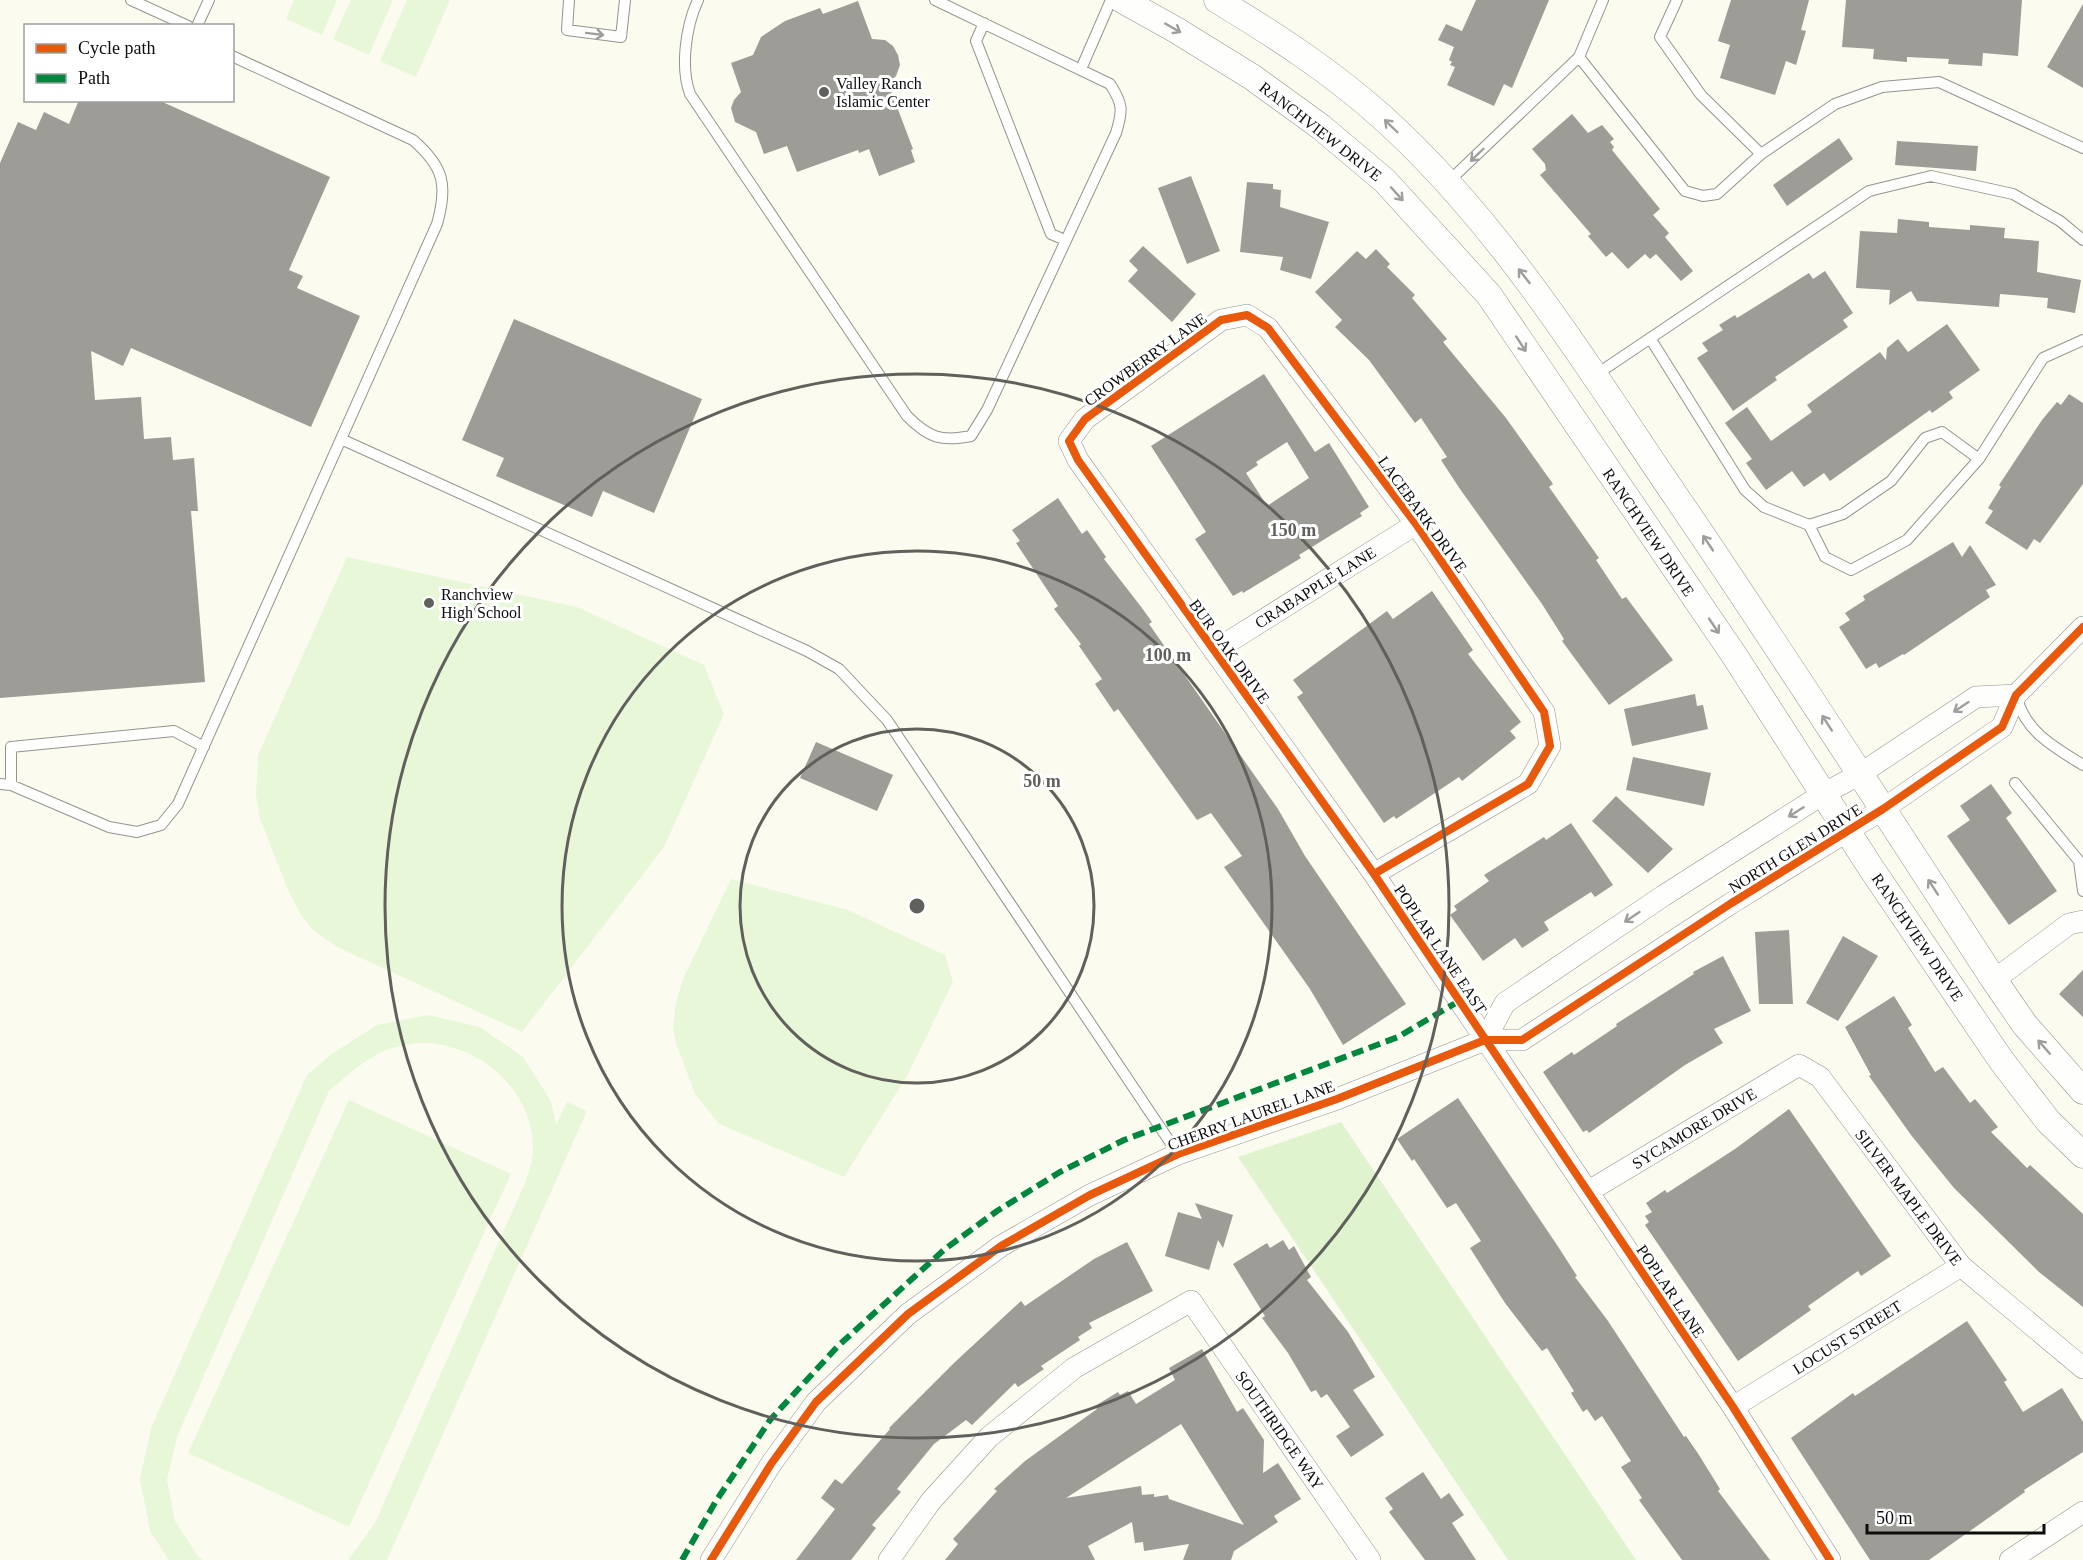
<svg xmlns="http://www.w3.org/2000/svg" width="2083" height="1560" font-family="'Times New Roman',serif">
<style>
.green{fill:#def3ce}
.pitch{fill:#e9f7d9}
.building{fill:#9e9c96;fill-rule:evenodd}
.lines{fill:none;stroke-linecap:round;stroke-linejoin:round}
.service-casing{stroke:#94948f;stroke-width:12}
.minor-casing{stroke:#94948f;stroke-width:22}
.tertiary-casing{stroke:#94948f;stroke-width:27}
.service{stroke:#fefefd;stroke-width:10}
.minor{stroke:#fefefd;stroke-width:21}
.tertiary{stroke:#fefefd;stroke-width:26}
.quiet{stroke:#00873e;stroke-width:6;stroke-dasharray:12 6;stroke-linecap:butt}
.cycleway-casing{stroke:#fff;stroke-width:11}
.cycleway{stroke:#e8590c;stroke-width:8}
.oneway{stroke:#9e9e9d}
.ring{fill:none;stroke:#60605c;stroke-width:3}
.poi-dot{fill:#60605c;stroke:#fff;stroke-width:2}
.labels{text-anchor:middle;stroke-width:6;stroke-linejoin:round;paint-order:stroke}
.poi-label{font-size:16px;fill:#0d0d0d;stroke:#fff;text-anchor:start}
.street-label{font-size:16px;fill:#0d0d0d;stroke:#fff}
.centre{fill:#60605c;stroke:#fff;stroke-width:3}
.ring-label{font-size:18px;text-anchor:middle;font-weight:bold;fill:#60605c;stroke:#fff;stroke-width:6;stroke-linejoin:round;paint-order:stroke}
</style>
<rect width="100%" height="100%" fill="#fbfbf0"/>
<path class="green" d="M1341,1122L1636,1560H1508L1238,1157Z"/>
<path class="pitch" d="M294,0H337L322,35L286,19Z
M351,0H393L369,55L333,39Z
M407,0H450L416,77L380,61Z
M347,557L577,607L704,665L724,714L664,847L522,1032L337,947L314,931L301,915L288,890L259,816L256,794L258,755Z
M731,879L848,910L945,955L953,982L907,1076L844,1177L719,1124L695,1094L676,1043L673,1027L676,1002L684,977Z
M428,1015L480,1027L523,1057L551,1101L556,1125L567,1102L587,1111L387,1560H348L375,1523L527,1178C529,1170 533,1160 533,1151C534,1093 485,1048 429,1043C418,1042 400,1046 389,1049C370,1055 344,1078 329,1091L177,1437L167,1480L175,1521L198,1556L203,1560H169L150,1531L140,1479L151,1428L307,1075L333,1053L377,1025Z
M349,1100L511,1174L349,1527L188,1453Z"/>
<path class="building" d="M1476,0H1549L1512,88L1504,84L1494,106L1447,85L1455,67L1450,65L1452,62L1449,60L1454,47L1438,40L1446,24L1462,31Z
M1731,0H1809L1801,30L1806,31L1796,65L1786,61L1775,95L1720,78L1730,45L1718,41Z
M1846,0H2022L2018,56L1983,53L1982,66L1948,64L1949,59L1907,57V62L1873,59L1874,49L1842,47Z
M858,1L872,39L885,40L893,46L898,55L900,65L896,76L888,83L913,149L911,150L915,162L879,176L869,149L859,153L858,150L797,172L787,146L764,154L756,132L735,122L731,108L734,100L741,92L731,63L753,55L761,37L785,21L820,8L823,14Z
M2083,4V88L2047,67Z
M79,100H158L330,177L289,270L303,276L297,288L360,316L311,427L131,348L123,366L91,351L95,400L141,397L144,439L171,437L173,460L194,458L198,511H191L205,682L0,698V163L18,122L36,130L44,112L69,124Z
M1572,114L1588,133L1602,125L1614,139L1610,142L1614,147L1612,150L1660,209L1653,215L1669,233L1665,237L1693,271L1681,281L1656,254L1650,259L1645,254L1628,269L1612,252L1606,257L1588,236L1591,234L1540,175L1546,170L1545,164L1532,149Z
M1839,138L1853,159L1787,206L1773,185Z
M1897,141L1978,146L1976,171L1895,165Z
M1191,176L1220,251L1187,264L1158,188Z
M1247,182L1273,184V189L1281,190L1280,207L1329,222L1311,279L1280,270L1283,257L1240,252Z
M1898,219L1929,222V227L1970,230V225L2005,228L2004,238L2039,241L2037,272L2081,280L2075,313L2047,308L2048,298L2000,294L1999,307L1917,301L1911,291L1889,305L1890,290L1856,288L1860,231L1897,233Z
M1143,246L1196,294L1172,322L1128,281L1138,270L1129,261Z
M1376,249L1390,264L1387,267L1415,295L1412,298L1447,339L1443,342L1506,418L1553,484L1549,487L1599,558L1596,560L1622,599L1626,597L1673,660L1609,705L1562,641L1564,639L1542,604L1460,489L1441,460L1447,457L1421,418L1415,423L1369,360L1335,327L1342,320L1315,292L1357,251L1366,259Z
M1825,271L1853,313L1843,320L1848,327L1775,377L1777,380L1733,411L1697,358L1708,351L1702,343L1723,330L1719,325L1735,315L1737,318L1809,273L1813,279Z
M514,319L702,399L654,513L603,491L592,517L496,476L504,458L462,440Z
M1947,324L1980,370L1949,392L1953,398L1932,413L1930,410L1830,481L1824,473L1804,487L1792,471L1766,490L1746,463L1752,459L1725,423L1747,407L1771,441L1812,412L1807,405L1880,352L1886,360L1887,348L1898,339L1908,352Z
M1264,374L1315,452L1329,443L1369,507L1360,513L1362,516L1299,555L1301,558L1243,593L1242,591L1233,596L1195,539L1206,532L1151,446ZM1287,442L1309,478L1267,506L1246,473L1258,465L1256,462Z
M2069,394L2083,403V484L2040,543L2034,539L2027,550L1985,523L1993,511L1988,508L2001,487L1999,485L2042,420L2057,402L2061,405Z
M1058,498L1082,534L1087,530L1106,557L1104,559L1142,608L1152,622L1149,624L1278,809L1305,856L1406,1004L1343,1045L1310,989L1224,867L1242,856L1211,813L1197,820L1118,709L1114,712L1095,684L1102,679L1079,646L1081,644L1054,609L1058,606L1016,543L1020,541L1012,530Z
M1953,542L1962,557L1970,545L1996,585L1986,590L1990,597L1904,655L1903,654L1879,668L1876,663L1866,669L1839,627L1850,620L1845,613L1865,600L1863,596Z
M1432,591L1473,650L1468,654L1521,722L1510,731L1516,738L1462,781L1459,777L1396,819L1394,816L1384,823L1297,697L1303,693L1293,680L1387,611L1393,619Z
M1695,694L1697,706L1703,705L1708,729L1632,746L1624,709Z
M816,742L893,775L877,811L800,778Z
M1633,757L1711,773L1704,806L1626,790Z
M1991,784L2012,813L2006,818L2057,891L2009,925L1947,836L1970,820L1960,806Z
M1616,796L1673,849L1648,873L1592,821Z
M1571,823L1613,885L1595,897L1591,892L1544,922L1549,930L1522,948L1515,938L1483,961L1450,915L1457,910L1454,906L1489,881L1484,875L1544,837L1546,840Z
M1789,930L1793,1004H1759L1755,932Z
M1843,936L1878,956L1838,1021L1806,1003Z
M1723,956L1751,1011L1714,1029L1723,1043L1685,1065L1589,1133L1587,1130L1583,1132L1543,1072L1572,1052L1574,1055L1617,1026L1616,1024L1694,974L1693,972Z
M2083,970V1017L2059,994Z
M1894,996L1912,1025L1908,1028L1935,1072L1943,1067L1970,1103L1975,1099L1998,1127L1991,1132L2027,1168L2030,1165L2083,1214V1307L2039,1272L1954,1188L1911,1135L1869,1076L1871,1075L1845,1027Z
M1458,1098L1557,1245L1577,1276L1575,1277L1608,1321L1684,1437L1686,1436L1699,1455L1720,1489L1718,1491L1770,1560H1682L1639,1500L1642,1498L1621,1467L1631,1461L1602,1416L1595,1421L1587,1409L1583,1412L1571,1393L1574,1391L1547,1348L1542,1351L1505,1303L1470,1248L1481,1241L1456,1203L1447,1208L1414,1159L1412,1161L1397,1139Z
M1789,1109L1891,1256L1861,1276L1858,1271L1808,1306L1811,1310L1738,1361L1645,1225L1649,1222L1645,1216L1652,1212L1646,1203L1665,1190L1667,1193L1735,1149Z
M1195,1203L1233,1215L1223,1248L1218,1240L1209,1270L1165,1256L1178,1212L1202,1219Z
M1283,1240L1289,1250L1294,1246L1311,1277L1307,1280L1348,1332L1375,1377L1353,1390L1384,1435L1351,1457L1336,1436L1350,1427L1327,1394L1321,1398L1316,1390L1311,1392L1288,1353L1262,1318L1265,1316L1233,1264L1267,1243L1270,1248Z
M1127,1242L1153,1291L1089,1323L1092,1328L1078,1337L1080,1340L1041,1366L1044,1369L1018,1387L1015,1383L972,1425L966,1420L934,1444L897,1489L901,1492L872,1525L876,1528L851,1560H796L835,1509L821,1498L835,1479L842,1484L890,1429L889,1428L955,1362L1021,1301L1025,1306L1094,1259Z
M1967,1321L2007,1380L2004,1382L2023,1412L2062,1388L2083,1422V1452L2024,1490L2025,1492L1929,1560H1870L1791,1438L1853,1393L1855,1396Z
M1202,1349L1237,1412L1243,1408L1264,1440L1263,1473L1278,1463L1301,1499L1274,1516L1278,1522L1234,1551L1231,1560H1183L1189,1544L1144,1551L1143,1542L1135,1543L1132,1522L1088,1546L1095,1560H945L958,1544L953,1539L997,1491L994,1489L1025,1461L1097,1409L1095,1406L1118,1392L1120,1395L1128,1391L1136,1404L1175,1380L1169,1368ZM1181,1424L1244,1525L1169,1499L1168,1495L1154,1497V1494L1142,1495L1141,1486L1066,1498Z
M1423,1472L1441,1499L1449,1493L1464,1515L1452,1523L1476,1560H1425L1389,1512L1393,1509L1385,1498Z"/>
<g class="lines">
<defs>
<path id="service" d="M131,0L188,26
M569,0L567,30L621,37L625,0
M698,0C686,26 680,67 690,94L907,416C929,438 941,442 971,436L987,410L1116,133C1123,110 1123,104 1110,84L935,0
M1677,0L1660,37L1701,95L1761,154
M984,23L976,41L1051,234L1065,240
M197,26L209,0
M1579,57L1685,191L1703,196L1717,194L1761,154L1835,104L1882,87L1939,82L2083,148
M1081,69L1111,0
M1447,183L1579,57L1603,0
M1650,338L1745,490L1764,507L1809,525L1843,514L1891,481L1925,438L1942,432L1979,459
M1594,376L1869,191L1931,176L2013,194L2060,221L2083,240
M341,439L807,651L839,669L887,720L1178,1154
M1809,525L1825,557L1851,570L1907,540L1979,459L2043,358L2083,340
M2017,699C2027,733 2054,747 2083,765
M2015,783L2079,861L2083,891
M0,784L11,785L109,827L137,832L161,825L178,804L437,224C448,185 444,167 413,140L232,56
M11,785V747L174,731L204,747"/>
<path id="minor" d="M1214,651L1416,524
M1374,874L1528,784L1550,746L1544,712L1416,524L1268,328L1247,315L1221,320L1085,419L1069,441L1078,460L1374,874L1733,1407L1830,1560
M1994,980L2069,924L2083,921
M1485,1040L1505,1003L1663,896L1823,794L1860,774L1976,697L2016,695
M1589,1191L1799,1065L1820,1077L1961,1266L2083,1368
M1733,1407L1961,1266
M711,1560L771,1464L816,1402L908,1314L1001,1246L1090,1195L1178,1154L1337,1099L1485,1040H1522L1730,904L1883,809L2002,727L2016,695L2083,627
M889,1560L931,1501L989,1437L1074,1368L1191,1301L1370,1560
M2010,1560L2083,1512"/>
<path id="tertiary" d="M1122,0L1176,30L1252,77L1321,127L1385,181L1489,295L1734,655L1871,868L2001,1060L2048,1121L2083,1155
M1217,0C1275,35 1332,72 1382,117C1502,225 1587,366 1677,498C1785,656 1889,819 1994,980L2025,1025L2083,1091"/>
</defs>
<use href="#service" class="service-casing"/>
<use href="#minor" class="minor-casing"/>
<use href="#tertiary" class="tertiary-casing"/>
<use href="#service" class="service"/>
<use href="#minor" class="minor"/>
<use href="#tertiary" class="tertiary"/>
<path class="quiet" d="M682,1560L716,1501L770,1420L838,1346L945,1249L997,1211L1060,1172L1124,1140L1398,1037L1459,1001"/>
<defs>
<path id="cycleway" d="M1374,874L1528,784L1550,746L1544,712L1416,524L1268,328L1247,315L1221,320L1085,419L1069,441L1078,460L1374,874L1733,1407L1830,1560
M711,1560L771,1464L816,1402L908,1314L1001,1246L1090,1195L1178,1154L1337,1099L1485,1040H1522L1730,904L1883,809L2002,727L2016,695L2083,627"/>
</defs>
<use href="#cycleway" class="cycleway-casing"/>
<use href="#cycleway" class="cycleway"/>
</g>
<defs><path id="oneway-shaft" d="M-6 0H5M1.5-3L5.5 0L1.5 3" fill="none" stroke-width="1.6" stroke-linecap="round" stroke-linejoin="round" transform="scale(1.5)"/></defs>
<g class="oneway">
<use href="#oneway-shaft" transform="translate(1173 28) rotate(30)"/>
<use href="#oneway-shaft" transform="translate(595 34) rotate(7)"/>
<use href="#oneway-shaft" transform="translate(1391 126) rotate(-136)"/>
<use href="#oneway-shaft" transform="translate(1477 155) rotate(136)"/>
<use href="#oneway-shaft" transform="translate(1397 194) rotate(48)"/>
<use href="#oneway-shaft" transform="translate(1524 276) rotate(-128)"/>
<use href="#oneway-shaft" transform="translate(1521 344) rotate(57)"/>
<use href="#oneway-shaft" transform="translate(1708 543) rotate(-124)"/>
<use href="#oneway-shaft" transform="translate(1714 626) rotate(56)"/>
<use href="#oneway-shaft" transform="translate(1961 707) rotate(146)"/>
<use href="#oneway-shaft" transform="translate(1827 723) rotate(-123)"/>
<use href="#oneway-shaft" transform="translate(1796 812) rotate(148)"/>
<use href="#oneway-shaft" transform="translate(1933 887) rotate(-123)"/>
<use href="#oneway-shaft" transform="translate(1632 917) rotate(146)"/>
<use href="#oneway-shaft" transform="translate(2044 1047) rotate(-131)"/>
</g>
<g class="ring">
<circle cx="917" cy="906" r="177"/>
<circle cx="917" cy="906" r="355"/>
<circle cx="917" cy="906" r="532"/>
</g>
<g class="poi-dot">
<circle cx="824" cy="92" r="6"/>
<circle cx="429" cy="603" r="6"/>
</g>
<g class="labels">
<g class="poi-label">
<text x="836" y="89">Valley Ranch<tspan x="836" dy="18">Islamic Center</tspan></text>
<text x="441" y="600">Ranchview<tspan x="441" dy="18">High School</tspan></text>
</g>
<g class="street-label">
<text transform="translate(1321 131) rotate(38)" y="6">RANCHVIEW DRIVE</text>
<text transform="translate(1145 359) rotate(-36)" y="6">CROWBERRY LANE</text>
<text transform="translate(1423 514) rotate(54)" y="6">LACEBARK DRIVE</text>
<text transform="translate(1649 532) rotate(56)" y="6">RANCHVIEW DRIVE</text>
<text transform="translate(1315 587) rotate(-32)" y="6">CRABAPPLE LANE</text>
<text transform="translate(1230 651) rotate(54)" y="6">BUR OAK DRIVE</text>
<text transform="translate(1795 848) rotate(-32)" y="6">NORTH GLEN DRIVE</text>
<text transform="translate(1918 937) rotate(56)" y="6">RANCHVIEW DRIVE</text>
<text transform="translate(1441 949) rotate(56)" y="6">POPLAR LANE EAST</text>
<text transform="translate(1251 1115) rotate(-20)" y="6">CHERRY LAUREL LANE</text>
<text transform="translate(1694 1128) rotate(-31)" y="6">SYCAMORE DRIVE</text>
<text transform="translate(1909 1197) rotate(53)" y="6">SILVER MAPLE DRIVE</text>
<text transform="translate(1671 1291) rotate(56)" y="6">POPLAR LANE</text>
<text transform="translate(1847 1337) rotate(-32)" y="6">LOCUST STREET</text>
<text transform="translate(1280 1430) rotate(55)" y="6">SOUTHRIDGE WAY</text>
</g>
</g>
<circle cx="917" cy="906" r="9" class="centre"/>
<g class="ring-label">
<text x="1293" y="536">150 m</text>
<text x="1168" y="661">100 m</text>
<text x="1042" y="787">50 m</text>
</g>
<rect x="24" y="24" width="210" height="78" fill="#ffffff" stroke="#9e9e9e" stroke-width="1.5"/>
<rect x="36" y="44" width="30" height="9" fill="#e8590c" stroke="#9e9e9e" stroke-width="1.5"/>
<text x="78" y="54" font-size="18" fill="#0d0d0d">Cycle path</text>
<rect x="36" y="74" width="30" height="9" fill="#00873e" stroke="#9e9e9e" stroke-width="1.5"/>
<text x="78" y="84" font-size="18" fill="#0d0d0d">Path</text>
<path d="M1867 1524v9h177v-9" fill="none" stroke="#0d0d0d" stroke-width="3"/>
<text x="1876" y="1524" font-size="18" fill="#0d0d0d" stroke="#ffffff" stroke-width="4.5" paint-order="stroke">50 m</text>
</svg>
